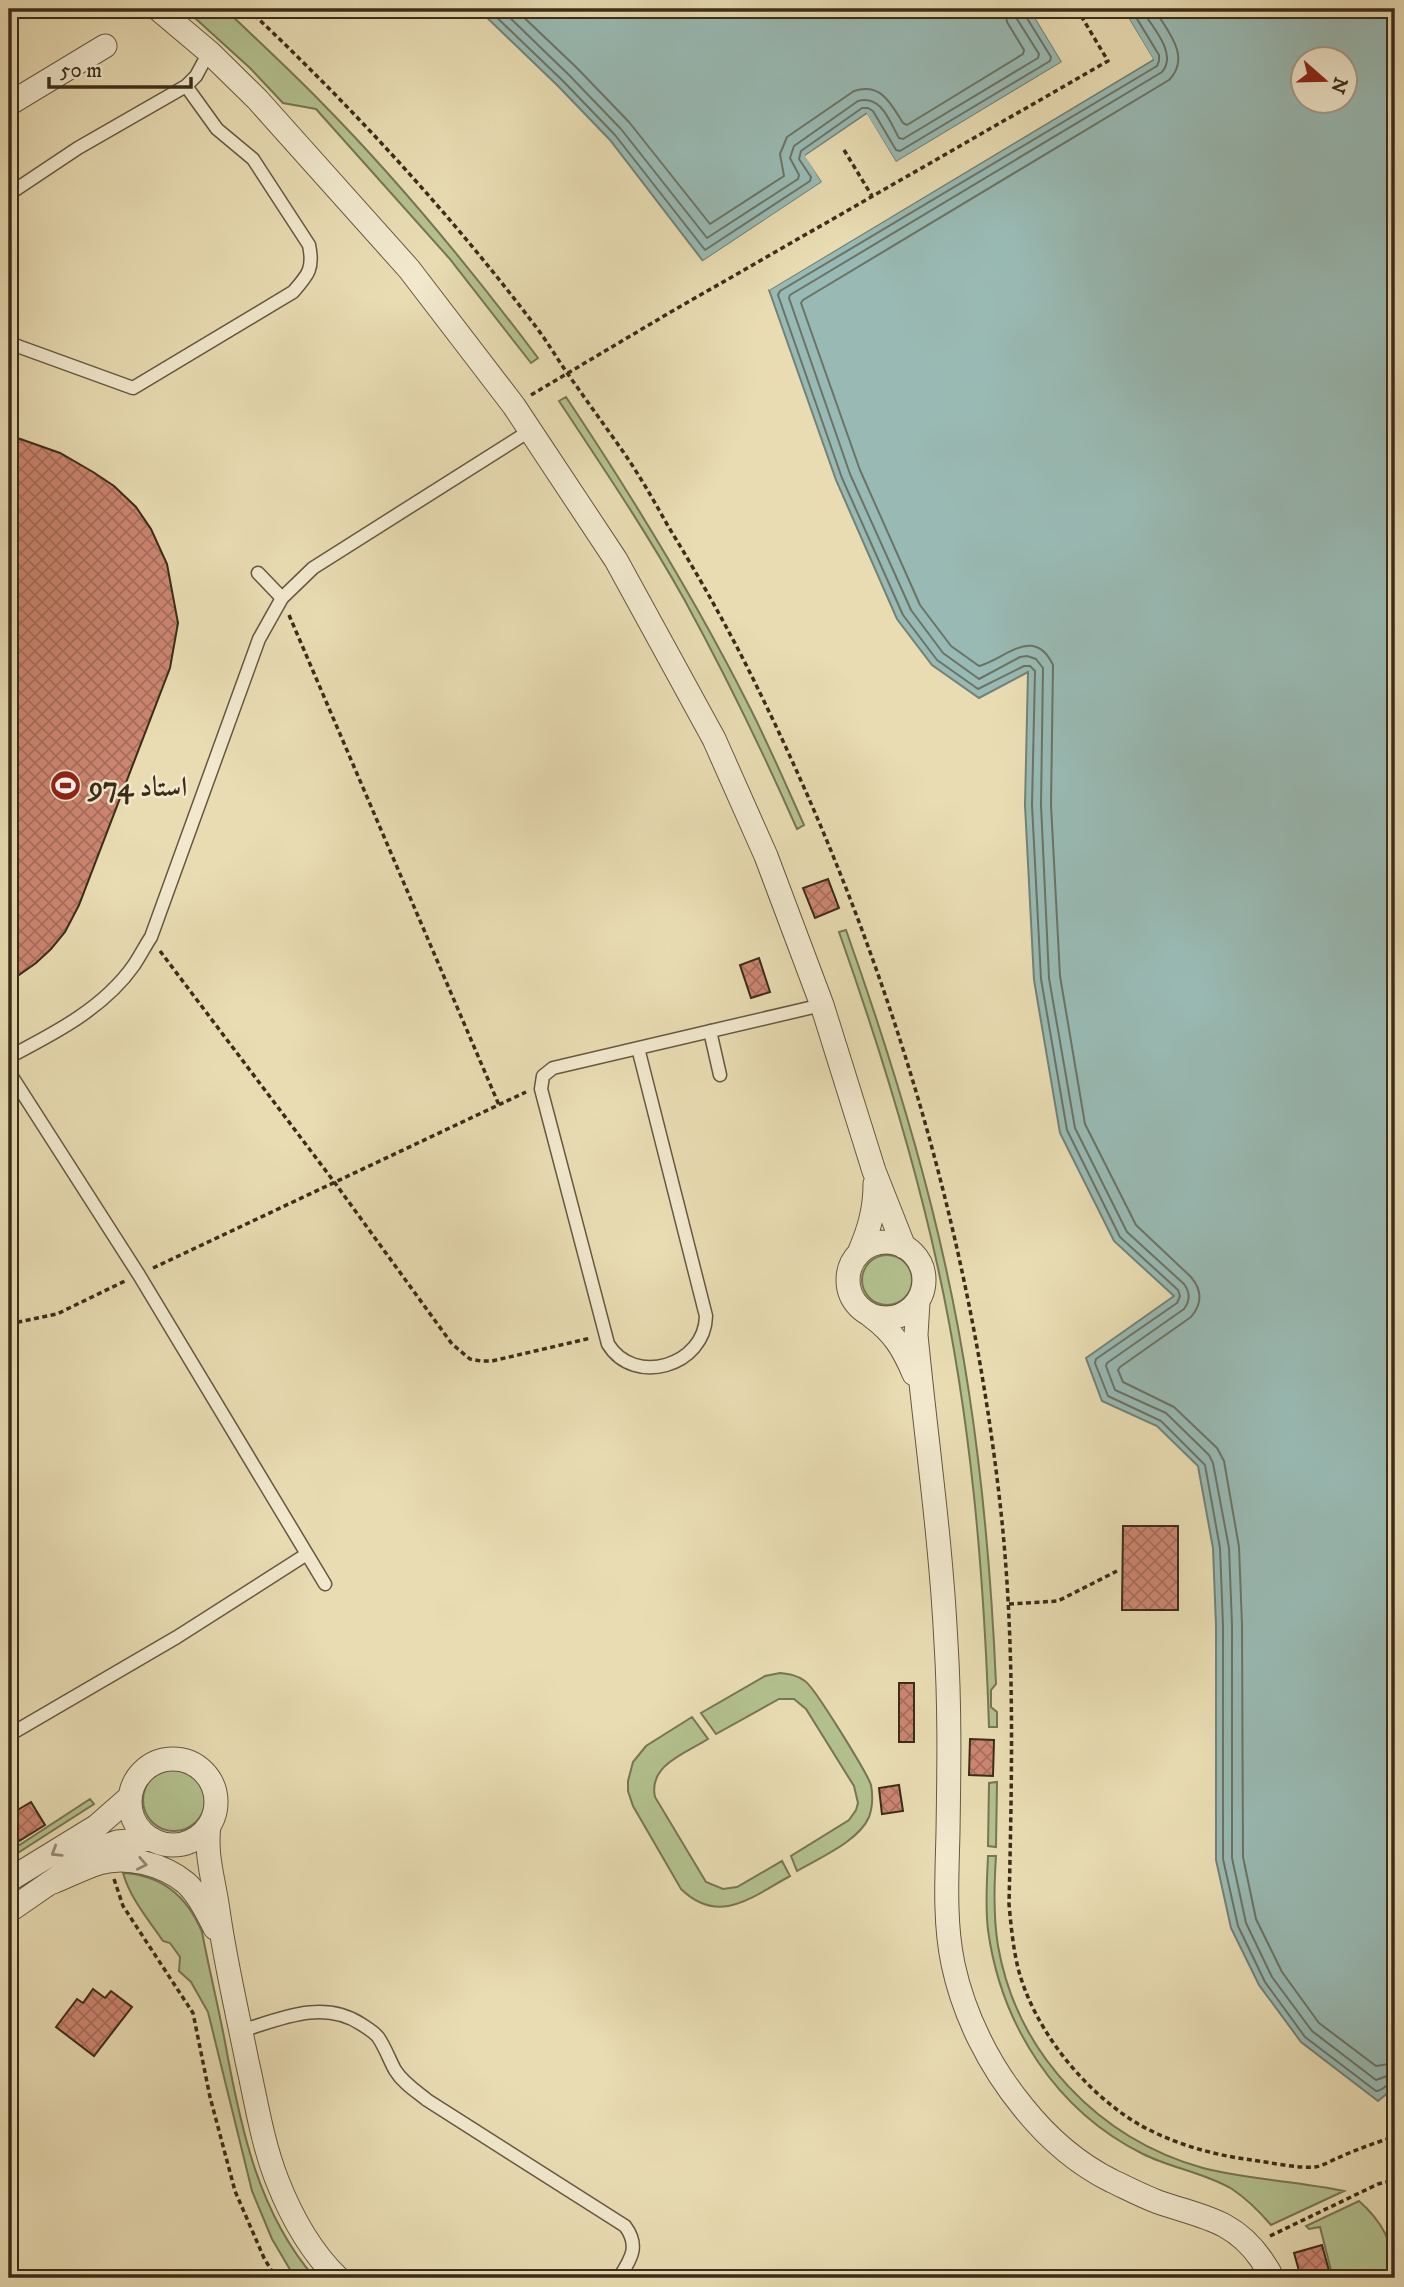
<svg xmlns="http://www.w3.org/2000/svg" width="1404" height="2287" font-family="'IM FELL DW Pica',Amiri,serif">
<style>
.green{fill:#b3c18f;stroke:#777654;stroke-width:2}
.water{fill:#99bab4;stroke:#738176;stroke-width:2;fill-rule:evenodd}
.pier{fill:#e9dcb3}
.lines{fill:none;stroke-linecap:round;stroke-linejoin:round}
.shore{stroke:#6a7366;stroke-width:2}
.building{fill:url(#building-cross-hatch);stroke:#3b2c19;stroke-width:2}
.lane-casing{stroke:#665840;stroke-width:15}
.street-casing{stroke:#665840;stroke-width:25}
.path{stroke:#3b2c19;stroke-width:3.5;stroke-dasharray:5 3.5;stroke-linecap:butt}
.lane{stroke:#f1e8ce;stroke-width:12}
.street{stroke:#f1e8ce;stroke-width:23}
.oneway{stroke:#968a74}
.labels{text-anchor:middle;stroke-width:5;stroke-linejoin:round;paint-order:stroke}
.poi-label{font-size:28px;font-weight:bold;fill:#3b2c19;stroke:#f1e8ce;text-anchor:start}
</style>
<defs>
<pattern id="building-cross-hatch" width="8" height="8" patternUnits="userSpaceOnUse" patternTransform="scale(1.75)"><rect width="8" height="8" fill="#cd8672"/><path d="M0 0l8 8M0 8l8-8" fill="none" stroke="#a86e5d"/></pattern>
</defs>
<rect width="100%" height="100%" fill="#e9dcb3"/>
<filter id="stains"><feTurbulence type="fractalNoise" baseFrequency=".00286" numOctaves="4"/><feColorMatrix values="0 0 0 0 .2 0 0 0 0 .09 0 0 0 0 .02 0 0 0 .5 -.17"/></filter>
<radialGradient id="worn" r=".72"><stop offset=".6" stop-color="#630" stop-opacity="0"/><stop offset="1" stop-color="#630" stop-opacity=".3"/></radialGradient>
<path class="green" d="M185,9H225C257,40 290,70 321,102C400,182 471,269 538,358L531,363L449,258L316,109L283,103L250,68Z
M566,397C632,496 694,597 748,704C768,743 786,785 804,825L797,829C762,750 725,674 684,599C646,531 602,466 559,401Z
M846,930C885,1040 920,1150 945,1264C976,1402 990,1544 996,1684L991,1690V1707L997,1712V1727H989C984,1572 971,1419 938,1268C913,1153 878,1042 839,932Z
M862 1280a25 25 0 1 1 50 0a25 25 0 1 1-50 0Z
M780,1673C789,1674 797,1675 805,1681C815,1688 867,1773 871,1785C873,1796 873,1806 869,1817C859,1841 819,1858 797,1871L791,1856L849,1820L856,1810L858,1803L854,1786L806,1709L794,1699H779L716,1734L701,1713L765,1676Z
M692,1717L708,1739C686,1753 648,1765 655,1797L706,1882L723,1889L737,1887L782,1861L790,1876C752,1897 719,1926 681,1889L633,1806L628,1791V1781L633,1762L646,1746Z
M143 1800a31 31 0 1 1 62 0a31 31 0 1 1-62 0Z
M997,1782L996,1847L988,1846L989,1783Z
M90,1799L94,1804L13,1856L9,1852Z
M988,1856H996C994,1886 993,1916 998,1946C1017,2054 1099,2139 1203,2168C1249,2180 1297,2181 1344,2191L1271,2225C1259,2211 1247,2199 1232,2189C1205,2173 1171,2168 1143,2154C1056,2111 1001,2025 988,1930C985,1906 987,1881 988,1856Z
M123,1873C162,1875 187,1896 202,1932C209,1969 218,2005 225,2042C240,2125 258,2213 315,2278H295L272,2239L252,2191L208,2012L191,1982L179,1971L180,1957L170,1943L163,1941C148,1919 130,1898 123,1873Z
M1359,2201C1382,2221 1396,2247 1394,2278H1333L1320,2227L1309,2229L1306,2226Z"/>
<path class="water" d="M478,9H1030L1062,62L896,162L866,114L806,155L822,182L703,261L610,140L558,86Z
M1123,9H1395V2087L1378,2101L1301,2042L1259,1985L1231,1928L1216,1860V1626L1213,1548L1198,1466L1157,1426L1102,1401L1086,1358L1174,1296L1114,1241L1060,1133L1034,980L1025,805L1028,672L979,698L932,665L897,619L836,480L769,290L1153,60ZM1302,60H1344V102H1302Z"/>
<path class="pier" d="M1030,9H1034L1065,60L1064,64L896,165L893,164L866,119L810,157L825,180L824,185L705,263H700L822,182L805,156L867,114L896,162L1062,62Z
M1120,9H1123L1153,59L769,290L767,286L1149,58Z"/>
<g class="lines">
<path class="shore" d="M488,9L563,81L615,135L705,250L810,181L811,177L799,159L801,151L862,108H868L873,111L896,150L900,151L1050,61L1051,57L1025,15L1024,9
M501,9L569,75L621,129L707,238L798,179L799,175L790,158L794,146L858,101C881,94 890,122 899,138L903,139L1038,58L1039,54L1017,19L1015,9
M515,9L577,68L629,122L710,224L784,176L780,154L787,137L854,91C881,82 891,104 903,123L907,125L1023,54L1024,50L1007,22L1005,9
M1131,9L1159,55V61L1157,66L780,291L778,295L842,478L903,615L937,660L978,689L1024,666H1030L1035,671L1032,805L1041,979L1067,1130L1120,1237L1178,1290L1180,1296L1177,1303L1096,1359L1095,1363L1108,1396L1161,1421L1205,1465L1220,1548L1223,1625V1859L1238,1926L1265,1982L1305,2037L1376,2091C1384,2091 1387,2082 1395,2082
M1141,9C1152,26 1178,54 1162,72L790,295L789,298L850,474L911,610L943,653L979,679L1020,657L1027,656L1036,659L1043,668L1041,805L1049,978L1075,1128L1127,1232L1184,1284C1190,1292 1190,1301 1184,1309L1107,1363L1106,1366L1115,1390L1166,1413L1209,1455L1213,1463L1229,1548L1232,1625V1858L1246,1923L1272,1977L1312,2031L1376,2080L1395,2073
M1154,9C1167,30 1192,57 1169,80L803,300L801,303L860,470L920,605L951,646L979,666C1004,660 1034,624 1053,665L1051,805L1060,976L1085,1124L1136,1225L1191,1277C1202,1290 1202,1304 1191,1317L1120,1367L1118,1370L1123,1382L1174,1407L1217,1448L1224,1461L1239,1547L1242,1625L1243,1857L1256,1919L1282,1972L1319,2023L1376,2066L1395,2063"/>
</g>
<path class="building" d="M9,435L60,453L93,472L114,486L136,507L151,529L167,564L178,623L170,668L79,905L65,932L51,949L36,963L9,982Z
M828,879L839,908L815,918L803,888Z
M759,958L770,992L751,998L740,965Z
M1123,1526H1178V1610H1122Z
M899,1683H914V1742H899Z
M970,1739L994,1740L993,1776L969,1775Z
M899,1785L903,1811L882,1814L879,1788Z
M31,1802L45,1825L19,1841L9,1823V1815Z
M93,1989L105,1998L111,1991L132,2007L94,2056L56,2027L77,1999L83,2003Z
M1322,2245L1331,2278H1301L1294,2253Z"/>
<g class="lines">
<defs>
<path id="lane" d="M9,194L78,148L186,86L196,76L209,52
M9,343L133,388L293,292C308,275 314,269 309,245L253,159L217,129L186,86
M258,573L282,598
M710,1031L720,1075
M638,1048L706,1316C705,1366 634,1387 608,1344L541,1089L543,1076L553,1068L822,1005
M9,1057C55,1033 104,1008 134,965C140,956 145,946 151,937L259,639L282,598L313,568L531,430
M9,1072L139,1275L325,1584
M9,1735L177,1637L307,1554
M241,2031C280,2019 323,1999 361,2024C367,2028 373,2031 378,2037C385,2047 389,2059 395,2070C403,2083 416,2091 427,2100L625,2226C640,2246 631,2259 619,2278"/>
<path id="street" d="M158,9L209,52L257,99L409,269L514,406L616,560L714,739L766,856L822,1005L874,1171L904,1247
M9,104L105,46
M848 1280a38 38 0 1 1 76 0a38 38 0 1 1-76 0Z
M859,1253C869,1230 875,1210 875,1184
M918,1302L916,1335C926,1438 941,1540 946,1643C950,1706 949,1769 948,1832C947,1875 944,1921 953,1964C964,2016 990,2067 1023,2107C1047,2137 1078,2164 1112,2181C1127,2188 1142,2196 1158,2202C1201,2217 1233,2219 1261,2259C1265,2266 1270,2271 1272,2278
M871,1316C894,1333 903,1348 914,1374
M130 1802a43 43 0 1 1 86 0a43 43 0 1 1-86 0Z
M209,1826C205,1855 214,1881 218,1910C225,1961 237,2011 247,2061C256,2100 262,2142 277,2180C291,2216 310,2251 338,2278
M9,1880L97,1826L130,1797
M53,1882C68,1876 83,1868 99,1863C127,1855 163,1864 186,1883C199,1895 207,1913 215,1928
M9,1911L100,1848L117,1842L152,1839"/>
</defs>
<use href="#lane" class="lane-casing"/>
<use href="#street" class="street-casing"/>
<path class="path" d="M248,9C351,106 447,210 533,323C548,342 560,364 575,384C591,407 608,430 624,453C640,476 654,501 668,526C701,580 732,635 760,693C886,950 970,1227 1001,1512C1015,1643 1012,1773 1009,1904C1011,1926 1013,1947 1018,1968C1034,2030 1085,2093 1140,2125C1174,2144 1213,2155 1252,2160C1268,2162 1300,2169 1315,2167C1323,2166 1332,2160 1340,2157C1358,2149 1376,2142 1395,2137
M844,150L872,196
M531,395L669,313L1108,61L1077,9
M289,615L499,1105
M160,951L335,1183L452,1344L470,1359L481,1361H492L591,1338
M153,1268L526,1092
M9,1324L57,1314L127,1280
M1009,1604L1058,1601L1117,1571
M114,1879L123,1906L193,2013L210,2097L235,2191L264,2258L276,2278
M1270,2236L1378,2184L1395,2180"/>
<use href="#lane" class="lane"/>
<use href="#street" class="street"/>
</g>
<defs><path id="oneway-chevron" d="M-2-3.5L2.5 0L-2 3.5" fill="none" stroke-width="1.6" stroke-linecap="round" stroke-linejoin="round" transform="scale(1.75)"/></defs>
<g class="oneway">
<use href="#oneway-chevron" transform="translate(56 1852) rotate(148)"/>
<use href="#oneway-chevron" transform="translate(142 1864) rotate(11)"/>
</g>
<defs>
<symbol id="stadium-disc" viewBox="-11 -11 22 22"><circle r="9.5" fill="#8f2418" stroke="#f1e8ce"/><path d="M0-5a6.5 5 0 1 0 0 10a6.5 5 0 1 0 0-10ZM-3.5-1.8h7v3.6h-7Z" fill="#fff"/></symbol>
</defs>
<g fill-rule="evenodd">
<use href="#stadium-disc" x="48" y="768" width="35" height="35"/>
</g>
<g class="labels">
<g class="poi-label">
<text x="89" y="796">استاد 974</text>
</g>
</g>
<rect width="1404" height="2287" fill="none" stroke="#e9dcb3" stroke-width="35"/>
<rect x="10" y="10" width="1383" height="2266" fill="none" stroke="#3b2c19" stroke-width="3.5"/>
<rect x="18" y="18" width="1369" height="2252" fill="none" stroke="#3b2c19" stroke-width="2"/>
<g transform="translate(1324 80) rotate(110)"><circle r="33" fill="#f1e8ce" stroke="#a89d86" stroke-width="2"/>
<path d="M0-5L12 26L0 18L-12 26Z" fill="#8f2418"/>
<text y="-10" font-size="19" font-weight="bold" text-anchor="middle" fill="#3b2c19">N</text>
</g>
<path d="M49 77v10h142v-10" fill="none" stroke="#3b2c19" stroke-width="3.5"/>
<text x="60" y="77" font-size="21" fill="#3b2c19" stroke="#f1e8ce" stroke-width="5" paint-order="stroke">50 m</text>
<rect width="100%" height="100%" filter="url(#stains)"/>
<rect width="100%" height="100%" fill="url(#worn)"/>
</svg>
